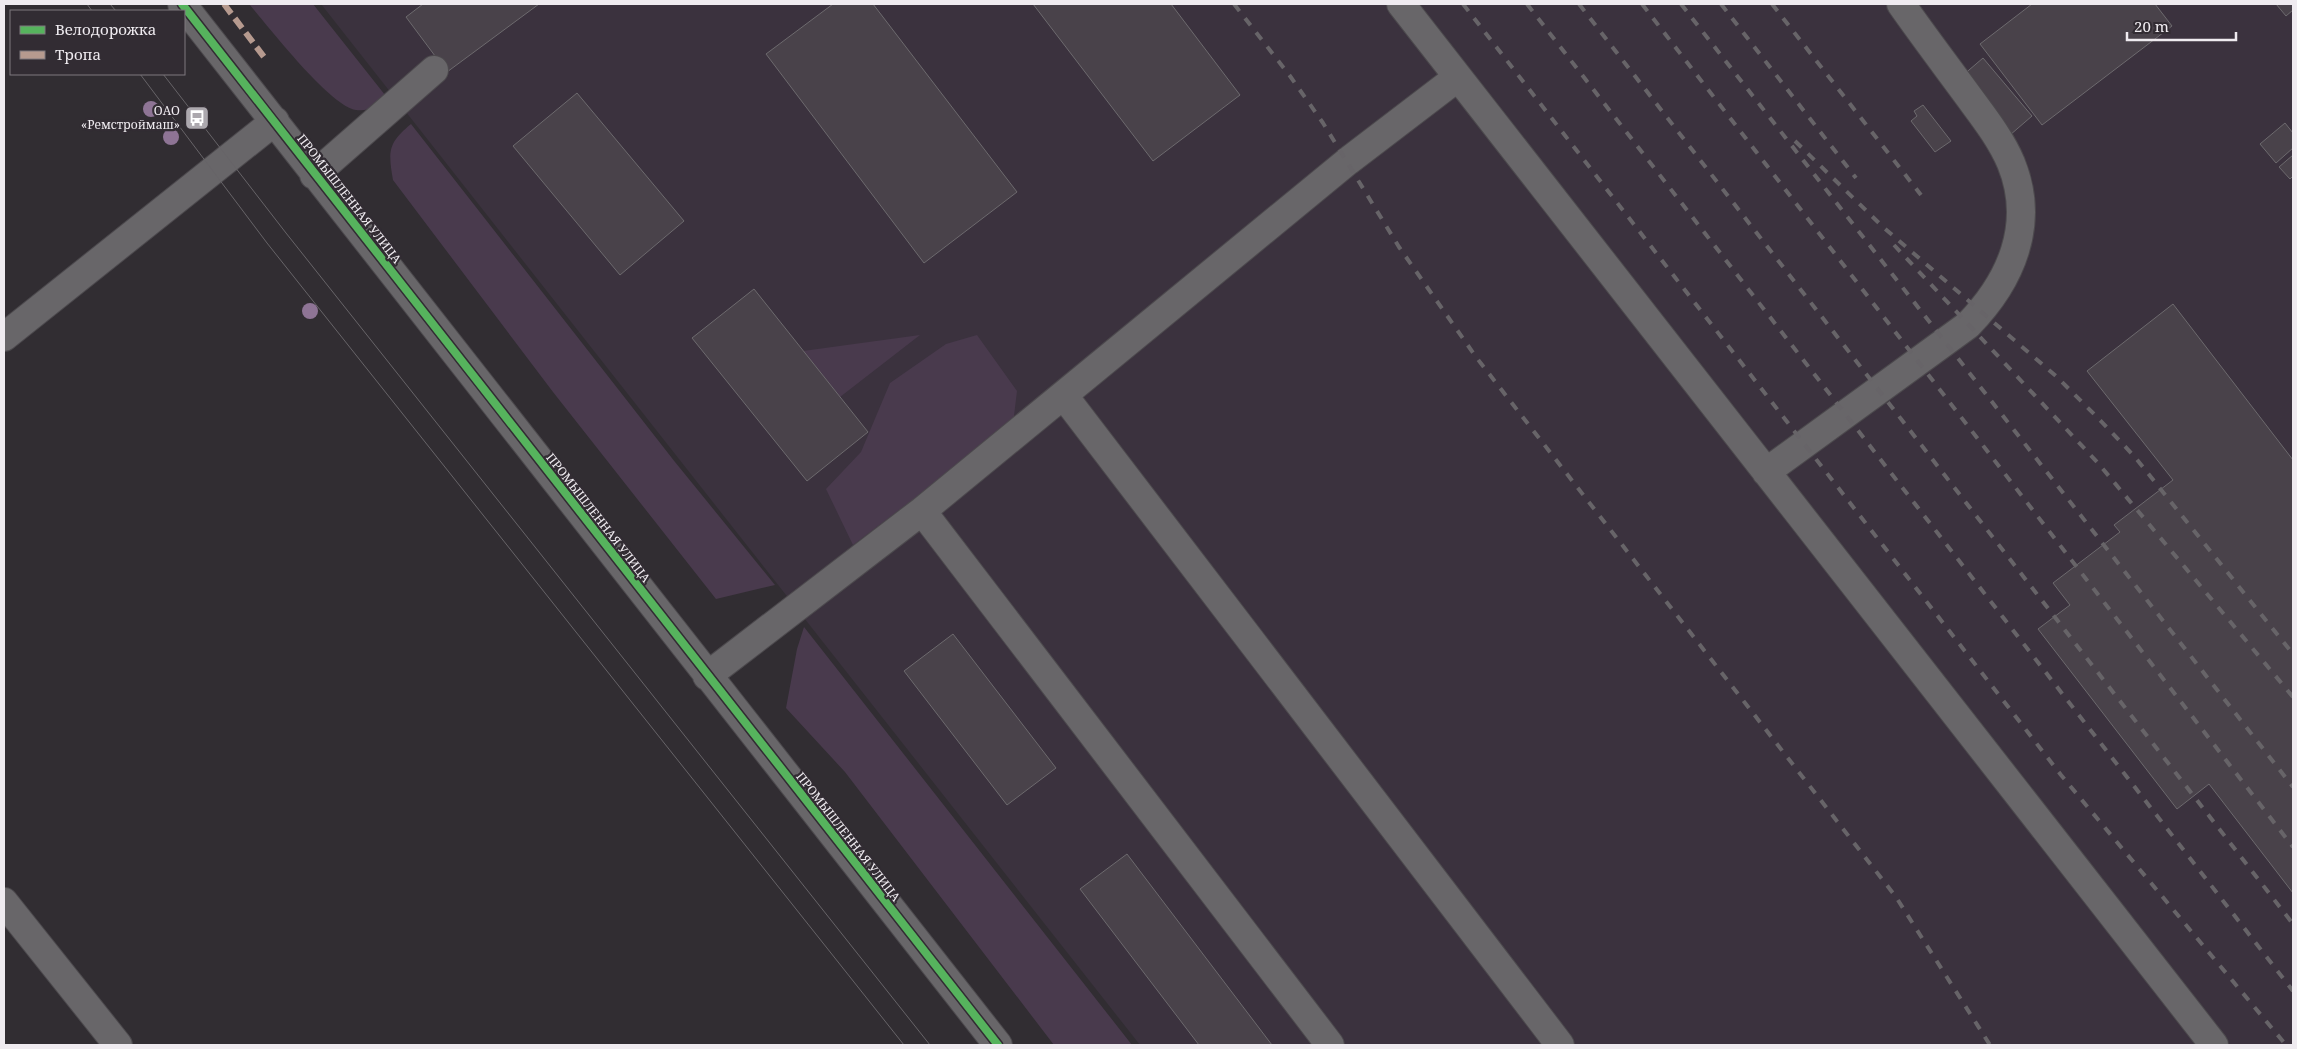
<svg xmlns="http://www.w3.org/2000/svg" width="2297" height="1049" font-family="'Noto Serif',serif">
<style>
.built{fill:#3b323e}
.green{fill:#493a4d}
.building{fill:#49424a;stroke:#6d6a6e}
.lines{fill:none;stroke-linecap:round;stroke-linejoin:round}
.minor-casing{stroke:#4c494d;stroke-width:30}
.minor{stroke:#686669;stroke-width:28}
.tram{stroke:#676468;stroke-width:1}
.rail{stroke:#676468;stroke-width:4;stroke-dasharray:9 9;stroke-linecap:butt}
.quiet{stroke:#b69a8f;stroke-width:6;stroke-dasharray:12 6;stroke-linecap:butt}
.cycleway-casing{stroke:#322c33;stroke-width:11}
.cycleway{stroke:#56b35d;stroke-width:8}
.tree{fill:#8e7495}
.labels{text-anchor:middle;stroke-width:4.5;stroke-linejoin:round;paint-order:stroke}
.poi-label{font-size:12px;fill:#efebf0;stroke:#322c33;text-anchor:end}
.street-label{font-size:12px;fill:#efebf0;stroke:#322c33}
</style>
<rect width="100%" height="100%" fill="#312d32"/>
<path class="built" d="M321,4H2293V1045H1140Z"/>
<path class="green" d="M249,4H313L389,100C380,105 368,112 356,110C329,105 269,27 249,4Z
M411,124L675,462L775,585L716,599L553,392L393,180C388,151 388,143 411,124Z
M920,335L840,397L803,351Z
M977,335L1017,391L1013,424L853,545L826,489L861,452L890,383L946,344Z
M804,627L1132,1045H1054L845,772L786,708L797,649Z"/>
<path class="building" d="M423,4H539L447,72L406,17Z
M833,4H873L1017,192L924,263L766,54Z
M1033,4H1171L1240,95L1153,161Z
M2032,4H2155L2172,26L2042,125L1980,44Z
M2276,4H2293V10L2286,16Z
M1983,58L2032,116L2010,135L1962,76Z
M577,93L684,221L620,275L513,146Z
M1923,105L1951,141L1935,152L1911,121L1917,116L1914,111Z
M2285,123L2293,133V148L2276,163L2260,144Z
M2293,155V176L2290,179L2279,167Z
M754,289L868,432L807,481L692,338Z
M2173,304L2293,460V893L2209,784L2177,809L2038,629L2070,605L2053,583L2120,532L2114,525L2173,480L2087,371Z
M953,634L1056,768L1007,805L904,671Z
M1127,854L1272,1045H1199L1080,889Z"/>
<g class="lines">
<defs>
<path id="minor" d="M182,4L998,1045
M1401,4L2214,1045
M314,175L434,70
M4,337L275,121
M1064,396L1560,1045
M1766,472L1968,325C2011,281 2036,224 2011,163C2000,137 1982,115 1966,93C1944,63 1922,34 1901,4
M922,511L1330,1045
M707,676L922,511L1348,161L1458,77
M4,902L118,1045"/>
</defs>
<use href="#minor" class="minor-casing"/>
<use href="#minor" class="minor"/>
<path class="tram" d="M87,4L92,11
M110,4L116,11
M140,74L267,243L904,1045
M163,74L286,233L930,1045"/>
<path class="rail" d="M1234,4L1290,76L1323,123L1399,247L1476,357L1896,897L1990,1045
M1463,4L2061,775L2286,1045
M1527,4L2293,991
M1579,4L2293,924
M1642,4L2293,847
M1681,4L2293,787
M1721,4L1856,178
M1772,4L1921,195
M1795,141L1883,227L2057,377L2097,417L2134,456L2293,654
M1894,245L2098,463L2293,697"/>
<path class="quiet" d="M224,4L264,57"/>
<defs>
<path id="cycleway" d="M182,4L998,1045"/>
</defs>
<use href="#cycleway" class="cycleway-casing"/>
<use href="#cycleway" class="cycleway"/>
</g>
<g class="tree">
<circle cx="151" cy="109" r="8"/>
<circle cx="171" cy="137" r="8"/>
<circle cx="310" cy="311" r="8"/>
</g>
<defs>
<symbol id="bus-square" viewBox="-11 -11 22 22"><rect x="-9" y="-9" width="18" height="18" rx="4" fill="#aca8ae" stroke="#322c33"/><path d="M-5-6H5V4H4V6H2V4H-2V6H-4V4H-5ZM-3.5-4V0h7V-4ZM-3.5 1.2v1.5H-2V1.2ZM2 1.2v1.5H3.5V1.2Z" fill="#fff"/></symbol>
</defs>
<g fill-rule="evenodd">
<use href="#bus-square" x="183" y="104" width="28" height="28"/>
</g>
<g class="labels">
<g class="poi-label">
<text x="180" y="115">ОАО<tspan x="180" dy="14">«Ремстроймаш»</tspan></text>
</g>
<g class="street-label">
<text transform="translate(349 199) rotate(52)" y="4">ПРОМЫШЛЕННАЯ УЛИЦА</text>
<text transform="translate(598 518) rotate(52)" y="4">ПРОМЫШЛЕННАЯ УЛИЦА</text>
<text transform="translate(848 837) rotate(52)" y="4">ПРОМЫШЛЕННАЯ УЛИЦА</text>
</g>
</g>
<rect width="2297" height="1049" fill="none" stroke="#efebf0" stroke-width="10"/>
<rect x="10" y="10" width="175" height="65" fill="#322c33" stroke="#7e787f"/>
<rect x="20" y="26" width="25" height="8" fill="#56b35d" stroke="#7e787f"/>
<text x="55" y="35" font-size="15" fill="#efebf0">Велодорожка</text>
<rect x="20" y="51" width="25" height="8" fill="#b69a8f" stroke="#7e787f"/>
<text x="55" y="60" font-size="15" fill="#efebf0">Тропа</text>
<path d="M2127 32v8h109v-8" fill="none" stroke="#efebf0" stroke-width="2.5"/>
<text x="2134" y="32" font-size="15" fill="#efebf0" stroke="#322c33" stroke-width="4" paint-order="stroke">20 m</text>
</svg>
